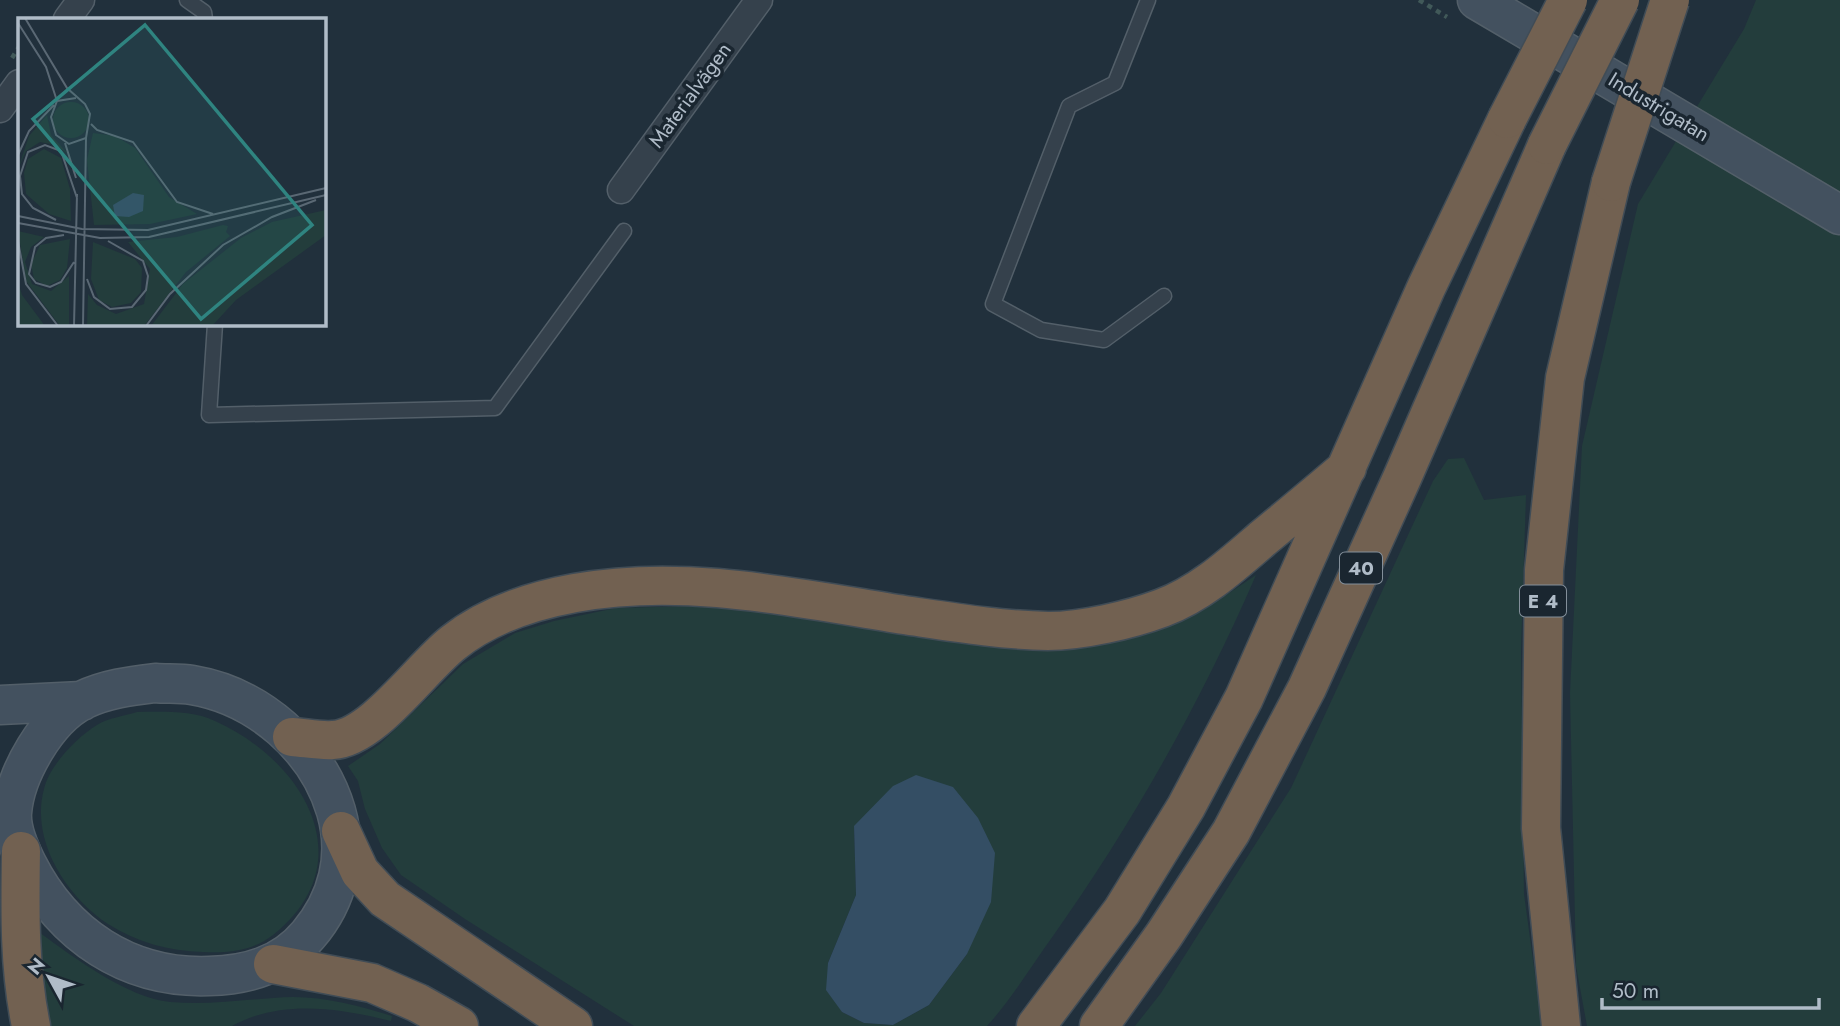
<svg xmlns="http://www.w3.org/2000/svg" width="1840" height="1026" font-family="Jost,sans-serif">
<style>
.green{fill:#233d3c;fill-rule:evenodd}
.water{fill:#344e64}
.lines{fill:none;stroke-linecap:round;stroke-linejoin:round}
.lane-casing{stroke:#535f69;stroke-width:17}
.street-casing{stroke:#535f69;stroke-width:29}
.secondary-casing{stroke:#535f69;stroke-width:41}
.highway-casing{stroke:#404c56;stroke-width:41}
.path{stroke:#415959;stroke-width:4.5;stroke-dasharray:5 5;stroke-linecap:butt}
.lane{stroke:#35414c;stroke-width:14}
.street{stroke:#35414c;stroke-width:26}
.secondary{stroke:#43515f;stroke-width:38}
.highway{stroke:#726151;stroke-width:38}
.highway-bridge-casing{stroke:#404c56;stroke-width:41;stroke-linecap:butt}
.highway-bridge{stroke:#726151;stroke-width:38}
.labels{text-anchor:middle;stroke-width:7;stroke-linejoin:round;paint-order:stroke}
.shield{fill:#1a2630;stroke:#838f9a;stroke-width:2}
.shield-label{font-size:19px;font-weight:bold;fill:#b0bcc8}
.street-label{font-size:21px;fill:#b0bcc8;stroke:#1a2630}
.inset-road{fill:none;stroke:#5a6874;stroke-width:2}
.view{fill:#2f8480;fill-opacity:0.15;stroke:#2f8480;stroke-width:3.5}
.inset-edge{fill:none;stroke:#b0bcc8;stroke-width:3.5}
</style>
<rect width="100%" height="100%" fill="#21303c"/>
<path class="green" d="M1756,0H1840V1026H1587L1576,966L1570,693L1582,446L1638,204L1744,29Z
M1464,458L1484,500L1526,495L1521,651L1524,894L1542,1026H1135L1161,993L1291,788L1433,481L1448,459Z
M1256,575C1201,702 1133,823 1053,936C1031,966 1012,999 987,1026H634L465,919L401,875L382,848L365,809L358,781L348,766L380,744L463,664L515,633L554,621L616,608L695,606L811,617L965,644L1039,648L1167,626L1223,597ZM854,826L967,954L929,1005L893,1025L864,1023L842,1012L828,963L856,895Z
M137,712C162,712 192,710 215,721C303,760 365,862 273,935C252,951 229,953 203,952C169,951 136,942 108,924C66,896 30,840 44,789C49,766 77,737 97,725C108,718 124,716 137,712Z
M40,933C75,958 126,997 170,1002C211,1006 252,998 293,997C327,997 359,1006 392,1016L391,1021C339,1008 281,999 232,1026H48L40,972Z"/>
<path class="water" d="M916,775L953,787L978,818L995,853L991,902L967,954L929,1005L893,1025L864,1023L842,1012L826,990L828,963L856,895L854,826L893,786Z"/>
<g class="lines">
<defs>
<path id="lane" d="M187,0L204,12L205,19
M1148,0L1115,83L1069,106L993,304L1041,330L1104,340L1164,296
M215,324L209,415L495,408L624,231"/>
<path id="street" d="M67,19L81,0
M0,109L19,83
M621,190L759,0"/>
<path id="secondary" d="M1477,0L1840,215
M155,683C167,684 180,683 192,685C258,696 317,747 336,811C349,856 338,900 308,935C283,965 248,975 209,976C128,979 63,935 27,864C20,850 11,828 12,813C15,774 47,718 83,700C106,689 130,686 155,683Z
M0,705L82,701"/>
<path id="highway" d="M292,737C306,738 320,741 333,740C373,738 421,668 453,643C488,615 531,601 575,593C684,573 797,598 904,615C952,622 1000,630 1048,631C1082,631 1130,620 1162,608C1200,594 1232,565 1262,539C1290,516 1319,492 1347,468
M341,831L360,872L385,899L573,1026
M21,851C20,910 19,968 31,1026
M273,964L372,983L418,1003L459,1026
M1036,1026L1122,911L1186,807L1244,698L1426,288L1507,119
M1099,1026L1164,935L1231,832L1307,688L1402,478L1547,145
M1561,1026L1541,828L1544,570L1565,378L1611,182"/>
</defs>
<use href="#lane" class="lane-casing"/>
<use href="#street" class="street-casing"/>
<use href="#secondary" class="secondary-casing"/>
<use href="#highway" class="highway-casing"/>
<path class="path" d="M1419,0L1447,17
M12,58L19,47"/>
<use href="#lane" class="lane"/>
<use href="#street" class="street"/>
<use href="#secondary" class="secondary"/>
<use href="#highway" class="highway"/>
<defs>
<path id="highway-bridge" d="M1507,119L1568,0
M1547,145L1620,0
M1611,182L1670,0"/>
</defs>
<use href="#highway-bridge" class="highway-bridge-casing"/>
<use href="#highway-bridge" class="highway-bridge"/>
</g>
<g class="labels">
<g class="shield">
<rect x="1340" y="552.5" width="42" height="31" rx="5"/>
<rect x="1520" y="585.5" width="46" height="31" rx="5"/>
</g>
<g class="shield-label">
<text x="1361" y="575">40</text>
<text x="1543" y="608">E 4</text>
</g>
<g class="street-label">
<text transform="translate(690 95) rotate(-54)" y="7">Materialvägen</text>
<text transform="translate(1659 107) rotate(31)" y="7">Industrigatan</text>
</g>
</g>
<g transform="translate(18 18)">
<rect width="308" height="308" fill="#21303c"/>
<path d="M35 102a18 18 0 1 1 36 0a18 18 0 1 1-36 0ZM29,97L33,117L50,136L38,127L22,124L8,133L0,151L11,118ZM75,115L97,118L117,130L151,179L179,196L132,206L76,207L69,142ZM26,131L43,140L52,171L53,203L31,196L8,176L6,155L10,141ZM308,192V217L218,282L194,308H133L165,266L223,220L254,204ZM205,207L210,208L208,214L212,218L168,254L126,308H69L70,276L79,287L98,296L126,286L132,251L110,224L159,219ZM0,213L26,219L13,229L7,244L14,266L33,273L51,258V308H42L8,263ZM52,221L49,250L42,262L29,268L16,261L13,246L22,227ZM75,224L117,241L124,250L123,274L113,285L94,289L81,282L73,261ZM0,264L4,277L27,308H0Z" fill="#233d3c"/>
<path d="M115,175L126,177L125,193L111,199L97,198L95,187Z" fill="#344e64"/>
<path class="inset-road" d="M7,0L49,70L67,86L72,96L68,120L51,126L38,117L33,99L39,83L58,80M0,5L28,49L39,83M73,106L79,112L115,124L159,184L195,196M47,125L58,160M0,137L11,113L36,87M0,198L64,211L130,212L308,170M38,202L15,190L4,176L2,158L10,134L27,127L43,133L59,180M0,205L82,220L131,219L308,177M46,217L28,220L17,229L11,256L18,265L32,269L43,264L56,244M0,223L8,266L40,308M69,261L76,279L92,291L114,289L128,272L130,258L125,243L90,223M56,308L59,176M65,308L68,120M128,308L152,276L205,227L254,199L298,182"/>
<path class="view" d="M127,7L294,207L183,301L15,101Z"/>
<rect width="308" height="308" class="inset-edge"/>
</g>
<g transform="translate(49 977) rotate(310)" stroke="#1a2630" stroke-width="5" paint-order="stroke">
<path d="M0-5L12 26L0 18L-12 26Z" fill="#b0bcc8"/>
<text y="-10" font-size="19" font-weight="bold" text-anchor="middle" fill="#b0bcc8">N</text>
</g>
<path d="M1602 998v10h217v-10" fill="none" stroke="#b0bcc8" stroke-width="3.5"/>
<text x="1612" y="998" font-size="21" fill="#b0bcc8" stroke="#1a2630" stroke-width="5" paint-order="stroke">50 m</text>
</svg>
